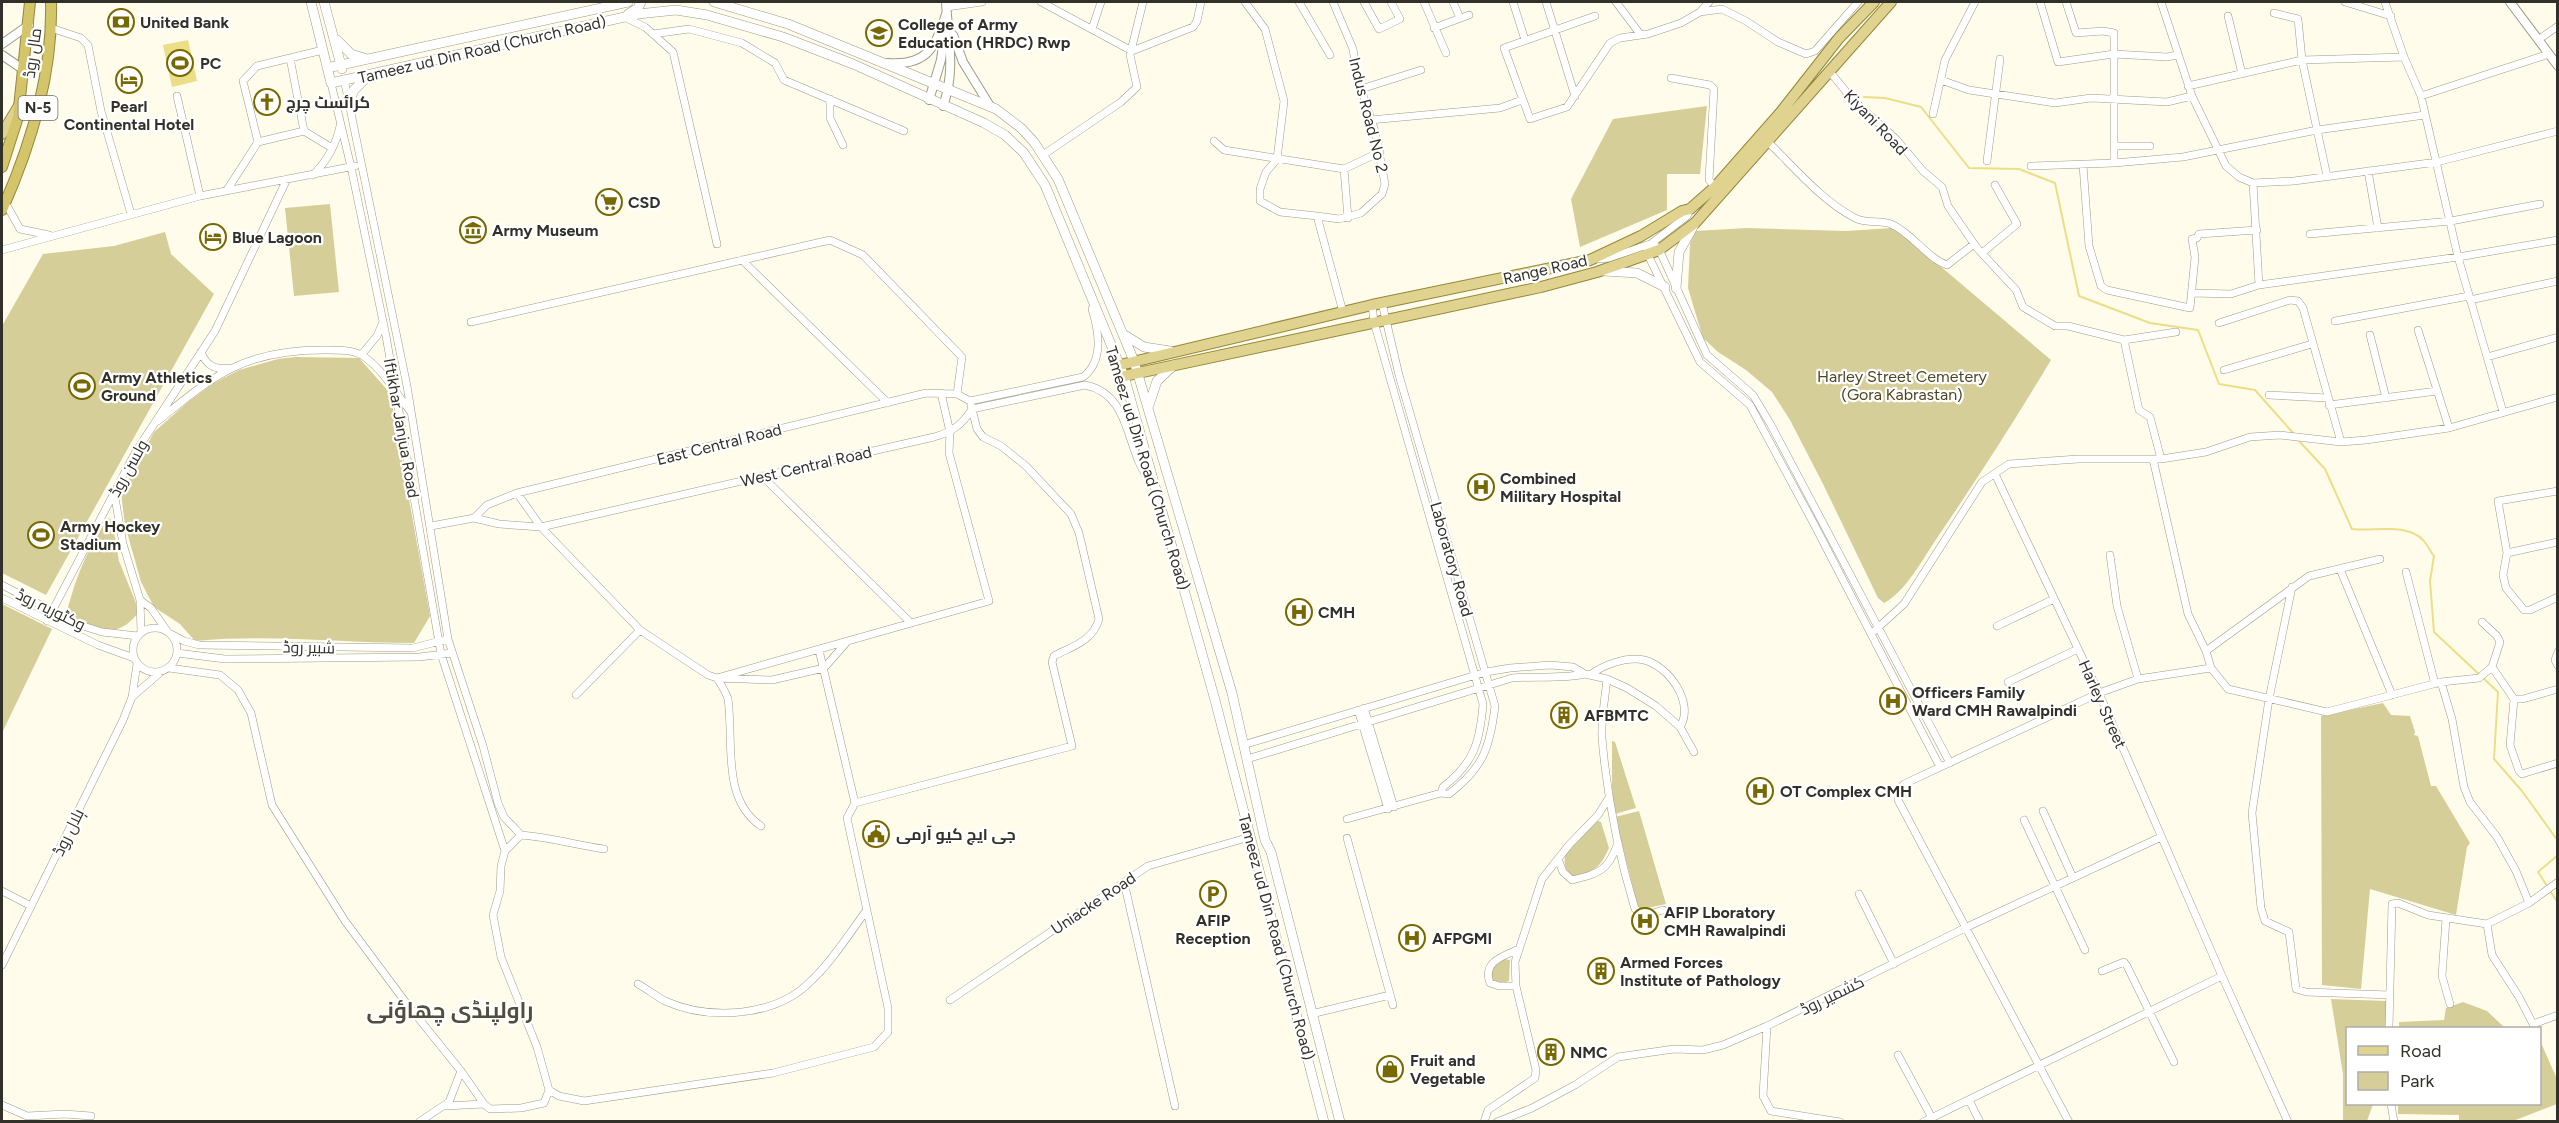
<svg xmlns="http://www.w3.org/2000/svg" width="2559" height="1123" font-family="Figtree,Cairo,sans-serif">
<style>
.green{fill:#d6ce99}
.water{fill:#ecde86}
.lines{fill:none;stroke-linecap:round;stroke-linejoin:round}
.stream{stroke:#ecde86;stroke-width:2}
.minor-casing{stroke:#9e9b88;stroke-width:8}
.tertiary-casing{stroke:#9e9b88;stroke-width:10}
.secondary-casing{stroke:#9e9b88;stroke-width:10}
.primary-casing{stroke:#94873b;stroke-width:12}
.trunk-casing{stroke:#94873b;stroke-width:12}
.minor{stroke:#fff;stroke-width:7}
.tertiary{stroke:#fff;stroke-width:8}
.secondary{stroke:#fff;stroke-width:9}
.primary{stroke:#dfd38f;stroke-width:10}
.trunk{stroke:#d4c46a;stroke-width:10}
.labels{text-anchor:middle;stroke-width:4.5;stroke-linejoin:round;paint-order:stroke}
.shield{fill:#fff;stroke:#706f69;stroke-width:1.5}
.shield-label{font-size:15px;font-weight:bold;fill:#323129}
.poi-label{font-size:16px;font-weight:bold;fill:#323129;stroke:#fff;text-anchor:start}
.street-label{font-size:16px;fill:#323129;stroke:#fff}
.park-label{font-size:16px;fill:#4d4621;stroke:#fff}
.district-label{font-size:22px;font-weight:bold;fill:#514e3d;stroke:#fff}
</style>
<rect width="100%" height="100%" fill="#fffcec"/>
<path class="green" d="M1707,106L1700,174H1667V210L1580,247L1571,199L1613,119Z
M330,204L339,292L294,296L285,208Z
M1747,228L1846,231L1892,228L1907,238L2051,360C2015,420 1978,478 1939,535C1925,555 1906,592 1884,603L1878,598L1823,484L1790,420L1772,392L1746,370L1718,352L1703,338L1688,288L1690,244L1695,231Z
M165,232L171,254L214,294L46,595L2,573V326L43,254L114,246Z
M295,357L359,358L390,393L430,616L414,643C339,643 270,634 195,641L180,624L154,607L141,582L125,525L121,493L154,432L189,401L214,383L239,370L278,359Z
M108,518L112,520L119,561L136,603L137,614C115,642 94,628 66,615C77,574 85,554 108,518Z
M2,604L52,629L2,733Z
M2383,703L2391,715L2410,716L2415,732L2414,735L2418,736L2431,786H2436L2470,843L2467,847L2456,915L2370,889L2361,989L2322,985L2321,716Z
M1612,741L1615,742L1636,808L1615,814L1612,788Z
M1639,811L1666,904L1643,909L1638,907L1615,817Z
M1594,819L1601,822L1609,848C1600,868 1595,871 1574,877C1551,863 1576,834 1588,820Z
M1505,959L1510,960L1509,981L1502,983L1491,979L1490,974L1494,965Z
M2331,999L2387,1001V1028H2348V1104H2373L2367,1121H2343V1074Z
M2463,1002L2487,1011L2505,1028H2399V1022L2444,1020L2446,1008Z
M2540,1044L2542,1045L2557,1079V1104L2513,1121H2459V1115L2398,1114V1104H2540Z"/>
<path class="water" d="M188,40L197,81L172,87L163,45Z"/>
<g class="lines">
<path class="stream" d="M1864,97L1885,98L1921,107L1969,168L2019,169L2055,183L2079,296L2150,323L2198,330L2219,384L2255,390L2293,433
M2299,441L2325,469L2352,529C2373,532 2406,522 2423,540C2427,544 2430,551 2434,556L2430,581L2434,632L2498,692L2494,759L2522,791L2558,841
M2558,855L2538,872L2558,903"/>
<defs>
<path id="minor" d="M1041,2L1132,51L1193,27L1197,21L1201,2
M1245,2L1265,29L1284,101L1277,159L1266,172L1260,189V201L1280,212L1317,216L1343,312
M1299,2L1330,55
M1364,2L1379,29L1400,19L1391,2
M1424,2L1446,53
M1453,2L1460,18
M1513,2L1525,40
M1546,2L1575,96
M1616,2L1640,34
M2040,2L2058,62L2114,54L2167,57L2177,55
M2161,2L2192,96L2226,166L2239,177L2253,183L2294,181L2437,162L2558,131
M2345,2L2391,16
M2385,2L2404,57L2421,96L2458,257L2503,412
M947,7L982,2
M1700,12L1709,2
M2274,13L2298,19L2302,60L2327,176
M1595,16L1504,48L1530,119L1567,107L1610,43L1620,38L1648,34L1681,23L1700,12L1722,9L1746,21L1778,42L1806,54L1815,51L1858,2
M2228,16L2242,74
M624,17L645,27L673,52L717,244
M51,28L81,38L88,45L101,111L131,214
M1434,28L1469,15
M1092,29L1101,2
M653,34L689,29L742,43L775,63L784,80L904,131
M2538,40L2558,26
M290,58L304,131
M1830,72L1853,100L1897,140L1923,171L1942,187L1948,206L1977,248L2016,290L2023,307L2055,326H2068L2124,340L2176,332
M1671,78L1710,85L1714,89L1709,180L1715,187
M344,79L407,386L448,639L483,746L498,803L504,817L521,835
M1941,80L1969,90L2055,103L2091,98L2167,102L2192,96
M331,83L351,167L386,336L441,654L505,851
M2188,86L2302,60L2404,57
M1361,89L1421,70
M177,96L200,196
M2421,96L2549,54
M830,99V118L843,145
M1933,114L1945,60L1975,2
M1370,120L1500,108L1522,100
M1214,141L1224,150L1344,169L1380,152
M258,142L243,81L257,66L323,50
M1768,142C1795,168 1822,201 1855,218C1866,224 1880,220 1891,224C1912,233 1927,258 1947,265L1974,244
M2114,146H2150
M1043,155L1121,102L1137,87L1130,55L1143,2
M1987,161L2000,59
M2114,163L2183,157L2317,130L2425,115
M2083,165L2089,246L2101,286L2107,290L2190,308L2195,257L2192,239L2197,238L2199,234L2257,230
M2031,166L2114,163V33L2103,31L2076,33L2066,2
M1344,169L1348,218
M2368,171L2378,228
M313,175C327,161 336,145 340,126
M2253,183L2259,285
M227,190L258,142L304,131L332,148
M5,202L20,229L49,235
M1690,209L1687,216L1648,246V255L1700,362L1750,405L1815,526L1940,767
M1317,216L1339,219L1361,213L1382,194L1385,184L1375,131L1358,80L1353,49L1333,2
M2310,234L2451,221L2540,204
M2,250L200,196L355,166
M1982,253L2017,224L1995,185
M1598,259L1609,258L1650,244L1658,247L1707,355L1753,395L1771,425L1950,763
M742,260L888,403
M2193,293L2231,294L2259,285L2458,257L2558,240
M2470,300L2558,281
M1372,305L1374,322L1483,704C1480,742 1474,763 1443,787L1441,793
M2335,321L2469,296
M471,322L830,240L863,255L962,357L957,394
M2219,323L2290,300L2298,301L2303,308L2341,442
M2418,330L2449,428
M2370,335L2386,398
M2124,340L2139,410L2150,417L2161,459
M201,352C206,364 213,370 227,368
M362,354L377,336L383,322
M2487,357L2558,337
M2224,370L2312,344
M2269,395L2327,398
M970,401L1083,377C1104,361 1099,332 1092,309
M2329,405L2437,391
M972,409L1085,385C1134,395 1124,453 1152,483
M158,421C215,374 245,350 323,350C335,350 353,349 363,356C383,369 396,394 411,412
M2153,459L2188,614L2206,651L2211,668L2228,689L2327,712L2441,682L2479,678L2492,667L2500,642L2497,636L2482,622
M1995,474L2099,693L2222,976L2288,1122
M762,476L911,623
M2558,491L2498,501L2507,553L2503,575L2506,588L2524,610H2530L2558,597
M114,492L123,544L140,600L141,633
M517,493L541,527L640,630L708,675L717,678L772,680L824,668L846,643
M474,518L487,505L517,493L926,393L957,394L970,401
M431,526L474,518L499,524L541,527L934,437C952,432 962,425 972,409
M2507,553L2558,542
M2110,555L2117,606L2138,679
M2340,569L2392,695
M2406,572L2435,684
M2,585L80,625L102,632L138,636
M2292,587L2269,699L2252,813L2261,908L2265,921L2289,932L2296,989L2306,992L2390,995
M2,598L98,645L134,658
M140,600L151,608L167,631
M47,621L135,453L215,331L287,179
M1997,626L2054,599
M133 650a22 22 0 1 1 44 0a22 22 0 1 1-44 0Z
M1872,633L1904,604L1982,482L2009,464L2078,459H2161L2206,452L2250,437L2280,435L2341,442L2366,440L2449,428L2558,397
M171,634L184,641L199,645L413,648L448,639
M819,650L855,803
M2206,651L2309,576L2380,559
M2558,652L2555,660L2558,666
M177,653L225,659L419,657L452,653
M2492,667L2514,699H2523L2558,689
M169,668L220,675L238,690L251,713L272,805L345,921L407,1004L461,1071L484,1104L490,1109L521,1108L544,1103L549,1090L537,1047L501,957L493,915L500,891L501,866L505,851L521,835C549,837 576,845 604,849
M1590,675C1603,665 1627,656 1644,660C1669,666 1695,703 1680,727
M717,678L989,601L949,453L950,432L941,393
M717,678C721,685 726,692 728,699C734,741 721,799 761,826
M1607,679C1605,698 1601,719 1602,738C1607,797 1618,853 1635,909L1646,915L1663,910
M2008,682L2078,649
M2441,682L2452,719L2464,787L2470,802L2497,837L2516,871L2529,903
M576,695L640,630
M132,697L162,671
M2514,699L2510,745L2519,771L2522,774L2525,773L2558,763
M1364,708L1394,807
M1358,710L1388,809
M1243,745L1486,672L1510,668L1550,665L1573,667L1585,674L1607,679L1627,688L1656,706L1680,727L1694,752
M1247,759L1512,678C1536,676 1563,679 1585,674
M2043,811L2073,878
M1347,819L1441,793L1449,794C1483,768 1490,748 1495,706L1399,375L1382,303
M2024,820L2085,950
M1347,838L1393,1005
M1558,859L1563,872L1572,880C1600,873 1608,871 1618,843
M1124,882L1175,1106
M2,891L31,906
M1859,894L1894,964
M2446,919L2442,976L2450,1004
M2487,924L2492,955L2519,997L2535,1028
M2,965L123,720L132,697L137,664
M2102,971L2124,962L2127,966L2174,1062
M638,984C647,989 656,996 665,1001C710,1021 777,1017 812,980C833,960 849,934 866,911
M1516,986H1499L1490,983C1482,962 1503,956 1519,949
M950,1000L1148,866L1250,837
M1311,1014L1390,995
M2533,1024L2558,1015
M1767,1026L1763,1096L1771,1111L1840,1122
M2389,1028L2392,904L2398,903L2428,915L2487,924L2529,903L2558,882
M1898,1055L1932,1118
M549,1090L559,1096L584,1101L773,1073L874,1047L888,1032V1008L847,818L855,803L1072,746L1052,662L1054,656C1073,646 1093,641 1099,619L1079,533L1071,514L1026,466L1001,446L983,437L977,429L970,401
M1969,1100L1980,1122
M2391,1104L2394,1122
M2,1105L27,1116L65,1114L91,1116
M445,1106L484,1104
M419,1122L449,1102L461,1071
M1484,1122L1488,1110L1535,1078L1536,1070L1516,986L1515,962L1542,879L1569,845L1598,815L1608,799
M1497,1122L1532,1108L1575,1085L1618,1057L1674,1049L1703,1050L1723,1045L1767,1026L1967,927L2161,837
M1923,1122L2222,976
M2069,1122L1898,800V791L1904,784L2099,693L2138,679L2211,668"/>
<path id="tertiary" d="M2510,2L2558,66
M953,35L963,62L990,106
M2,44L29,25
M2,55L24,70
M888,63C926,66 936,48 946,14
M929,100L941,60L945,29
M943,106C956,71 948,38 946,2"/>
<path id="secondary" d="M311,2L331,83L638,14L676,10L707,15L783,37L853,64L984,123L1005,135L1024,153L1045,185L1124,376L1215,700L1324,1122
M324,2L342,69
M714,2L788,24L996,109L1021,128L1034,142L1058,179L1134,361L1232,693L1265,840L1271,852L1340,1122
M628,14L638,8L641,2
M337,40L351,54L367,59
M327,68L628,2
M348,105L354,90L369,75
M1604,271L1637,273L1665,287
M1676,288L1679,252L1694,225
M1123,334L1144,347L1170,351
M1149,405L1157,381L1174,365"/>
<path id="primary" d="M2,134L20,104
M1120,365L1372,305L1590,260L1641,236L1682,211L1690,209L1715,187L1781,112L1839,38L1874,2
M1124,376L1541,287L1597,272L1659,250L1695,223L1891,2"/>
<path id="trunk" d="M2,167L18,117L30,2
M2,210C31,145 53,73 51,2"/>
</defs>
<use href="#minor" class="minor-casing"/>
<use href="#tertiary" class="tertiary-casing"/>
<use href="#secondary" class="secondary-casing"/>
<use href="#primary" class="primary-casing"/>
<use href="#trunk" class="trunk-casing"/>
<use href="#minor" class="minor"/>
<use href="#tertiary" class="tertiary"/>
<use href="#secondary" class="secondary"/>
<use href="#primary" class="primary"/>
<use href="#trunk" class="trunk"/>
</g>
<defs>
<symbol id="bank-ring" viewBox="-11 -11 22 22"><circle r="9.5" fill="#fff" stroke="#776800" stroke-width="1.5"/><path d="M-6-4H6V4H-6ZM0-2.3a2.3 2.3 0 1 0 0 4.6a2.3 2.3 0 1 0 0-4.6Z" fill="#776800"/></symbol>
<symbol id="university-ring" viewBox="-11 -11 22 22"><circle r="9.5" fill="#fff" stroke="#776800" stroke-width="1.5"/><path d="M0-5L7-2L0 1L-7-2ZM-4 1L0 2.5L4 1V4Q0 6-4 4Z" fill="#776800"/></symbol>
<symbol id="stadium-ring" viewBox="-11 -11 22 22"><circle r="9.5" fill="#fff" stroke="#776800" stroke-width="1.5"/><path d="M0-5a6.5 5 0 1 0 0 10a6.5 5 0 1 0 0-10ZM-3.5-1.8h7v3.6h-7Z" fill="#776800"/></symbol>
<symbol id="hotel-ring" viewBox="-11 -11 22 22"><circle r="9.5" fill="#fff" stroke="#776800" stroke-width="1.5"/><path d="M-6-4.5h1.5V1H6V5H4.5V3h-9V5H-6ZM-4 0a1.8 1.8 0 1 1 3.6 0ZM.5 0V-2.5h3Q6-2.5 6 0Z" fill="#776800"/></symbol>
<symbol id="church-ring" viewBox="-11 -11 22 22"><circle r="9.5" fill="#fff" stroke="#776800" stroke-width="1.5"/><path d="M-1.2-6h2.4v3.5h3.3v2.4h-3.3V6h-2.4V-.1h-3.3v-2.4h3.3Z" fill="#776800"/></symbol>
<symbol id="supermarket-ring" viewBox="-11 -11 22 22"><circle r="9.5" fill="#fff" stroke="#776800" stroke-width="1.5"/><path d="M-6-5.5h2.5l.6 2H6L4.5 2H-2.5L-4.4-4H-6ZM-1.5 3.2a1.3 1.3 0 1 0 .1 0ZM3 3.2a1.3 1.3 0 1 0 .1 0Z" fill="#776800"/></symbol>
<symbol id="museum-ring" viewBox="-11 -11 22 22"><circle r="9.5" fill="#fff" stroke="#776800" stroke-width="1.5"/><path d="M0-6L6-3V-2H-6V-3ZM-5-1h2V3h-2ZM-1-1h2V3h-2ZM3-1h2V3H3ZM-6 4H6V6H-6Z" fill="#776800"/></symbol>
<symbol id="hospital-ring" viewBox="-11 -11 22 22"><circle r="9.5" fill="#fff" stroke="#776800" stroke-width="1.5"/><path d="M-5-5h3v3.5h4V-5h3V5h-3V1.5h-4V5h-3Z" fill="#776800"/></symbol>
<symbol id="building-ring" viewBox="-11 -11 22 22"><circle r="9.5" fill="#fff" stroke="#776800" stroke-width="1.5"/><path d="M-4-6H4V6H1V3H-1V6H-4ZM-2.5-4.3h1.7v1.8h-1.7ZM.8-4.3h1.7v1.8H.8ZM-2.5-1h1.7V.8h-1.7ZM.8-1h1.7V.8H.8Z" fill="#776800"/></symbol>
<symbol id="civic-ring" viewBox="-11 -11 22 22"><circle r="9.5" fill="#fff" stroke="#776800" stroke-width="1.5"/><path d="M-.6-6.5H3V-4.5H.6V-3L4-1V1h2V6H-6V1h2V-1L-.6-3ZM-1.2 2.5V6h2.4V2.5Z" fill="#776800"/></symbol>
<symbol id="parking-ring" viewBox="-11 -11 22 22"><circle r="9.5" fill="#fff" stroke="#776800" stroke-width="1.5"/><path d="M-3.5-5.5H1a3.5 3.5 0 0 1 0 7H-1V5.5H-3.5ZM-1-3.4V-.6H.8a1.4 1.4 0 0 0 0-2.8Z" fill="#776800"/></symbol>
<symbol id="shop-ring" viewBox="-11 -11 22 22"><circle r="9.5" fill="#fff" stroke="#776800" stroke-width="1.5"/><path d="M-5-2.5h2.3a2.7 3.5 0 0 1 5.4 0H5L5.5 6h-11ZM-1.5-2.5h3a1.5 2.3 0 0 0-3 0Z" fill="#776800"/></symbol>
</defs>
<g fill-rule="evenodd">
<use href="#bank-ring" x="106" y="7" width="30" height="30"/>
<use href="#university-ring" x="864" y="18" width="30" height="30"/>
<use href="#stadium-ring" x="165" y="48" width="30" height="30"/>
<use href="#hotel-ring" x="114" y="65" width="30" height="30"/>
<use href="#church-ring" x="252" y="87" width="30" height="30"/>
<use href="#supermarket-ring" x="594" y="187" width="30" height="30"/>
<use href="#museum-ring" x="458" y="215" width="30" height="30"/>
<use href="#hotel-ring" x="198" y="222" width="30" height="30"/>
<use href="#stadium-ring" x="67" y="371" width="30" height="30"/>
<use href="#hospital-ring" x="1466" y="472" width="30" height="30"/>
<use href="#stadium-ring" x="26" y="520" width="30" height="30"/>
<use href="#hospital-ring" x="1284" y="597" width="30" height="30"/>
<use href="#hospital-ring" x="1878" y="686" width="30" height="30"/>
<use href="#building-ring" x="1549" y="700" width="30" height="30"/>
<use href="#hospital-ring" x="1745" y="776" width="30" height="30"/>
<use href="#civic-ring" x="861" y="819" width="30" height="30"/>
<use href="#parking-ring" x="1198" y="879" width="30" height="30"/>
<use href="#hospital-ring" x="1630" y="906" width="30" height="30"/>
<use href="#hospital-ring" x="1397" y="923" width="30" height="30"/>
<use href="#building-ring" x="1586" y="956" width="30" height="30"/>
<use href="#building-ring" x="1536" y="1037" width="30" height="30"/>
<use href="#shop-ring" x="1375" y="1054" width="30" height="30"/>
</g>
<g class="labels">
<rect class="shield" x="18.5" y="96" width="39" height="24" rx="4.5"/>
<g class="shield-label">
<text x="38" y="113">N-5</text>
</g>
<g class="poi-label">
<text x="140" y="28">United Bank</text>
<text x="898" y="30">College of Army<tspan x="898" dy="18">Education (HRDC) Rwp</tspan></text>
<text x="200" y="69">PC</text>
<text x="286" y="108">کرائسٹ چرچ</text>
<text x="129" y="112" text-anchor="middle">Pearl<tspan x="129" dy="18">Continental Hotel</tspan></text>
<text x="628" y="208">CSD</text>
<text x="492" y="236">Army Museum</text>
<text x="232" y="243">Blue Lagoon</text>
<text x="101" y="383">Army Athletics<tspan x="101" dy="18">Ground</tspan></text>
<text x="1500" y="484">Combined<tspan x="1500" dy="18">Military Hospital</tspan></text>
<text x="60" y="532">Army Hockey<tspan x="60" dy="18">Stadium</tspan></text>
<text x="1318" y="618">CMH</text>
<text x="1912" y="698">Officers Family<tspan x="1912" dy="18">Ward CMH Rawalpindi</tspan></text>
<text x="1584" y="721">AFBMTC</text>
<text x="1780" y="797">OT Complex CMH</text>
<text x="896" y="840">جی ایچ کیو آرمی</text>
<text x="1664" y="918">AFIP Lboratory<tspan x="1664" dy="18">CMH Rawalpindi</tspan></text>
<text x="1213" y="926" text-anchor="middle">AFIP<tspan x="1213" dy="18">Reception</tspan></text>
<text x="1432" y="944">AFPGMI</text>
<text x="1620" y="968">Armed Forces<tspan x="1620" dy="18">Institute of Pathology</tspan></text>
<text x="1570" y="1058">NMC</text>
<text x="1410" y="1066">Fruit and<tspan x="1410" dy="18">Vegetable</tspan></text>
</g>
<g class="street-label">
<text transform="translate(482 49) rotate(-13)" y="6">Tameez ud Din Road (Church Road)</text>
<text transform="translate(32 53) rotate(-82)" y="6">مال روڈ</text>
<text transform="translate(1369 115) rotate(76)" y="6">Indus Road No 2</text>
<text transform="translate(1876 122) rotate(46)" y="6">Kiyani Road</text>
<text transform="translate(1545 269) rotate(-13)" y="6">Range Road</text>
<text transform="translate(402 428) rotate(80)" y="6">Iftikhar Janjua Road</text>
<text transform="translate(719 444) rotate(-14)" y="6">East Central Road</text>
<text transform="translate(806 466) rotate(-13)" y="6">West Central Road</text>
<text transform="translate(128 468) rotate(-61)" y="6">ولسن روڈ</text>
<text transform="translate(1148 468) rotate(73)" y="6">Tameez ud Din Road (Church Road)</text>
<text transform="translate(1452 559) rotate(74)" y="6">Laboratory Road</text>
<text transform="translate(51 609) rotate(26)" y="6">وکٹوریہ روڈ</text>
<text transform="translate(309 647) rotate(1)" y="6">شبیر روڈ</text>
<text transform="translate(2103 704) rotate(66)" y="6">Harley Street</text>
<text transform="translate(68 832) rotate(-64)" y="6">ہلال روڈ</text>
<text transform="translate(1093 903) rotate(-34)" y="6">Uniacke Road</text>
<text transform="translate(1277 937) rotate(75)" y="6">Tameez ud Din Road (Church Road)</text>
<text transform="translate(1832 995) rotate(-26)" y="6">کشمیر روڈ</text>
</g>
<g class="park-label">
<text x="1902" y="382">Harley Street Cemetery<tspan x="1902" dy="18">(Gora Kabrastan)</tspan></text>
</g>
<g class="district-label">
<text x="450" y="1018">راولپنڈی چھاؤنی</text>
</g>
</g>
<rect width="2559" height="1123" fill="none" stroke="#323129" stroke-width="6"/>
<rect x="2346" y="1027" width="195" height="78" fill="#ffffff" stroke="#adada9" stroke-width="1.5"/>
<rect x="2358" y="1046" width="30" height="9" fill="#dfd38f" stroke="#adada9" stroke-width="1.5"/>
<text x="2400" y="1057" font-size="18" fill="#323129">Road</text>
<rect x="2358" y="1072" width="30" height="18" fill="#d6ce99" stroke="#adada9" stroke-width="1.5"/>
<text x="2400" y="1087" font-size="18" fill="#323129">Park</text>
</svg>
